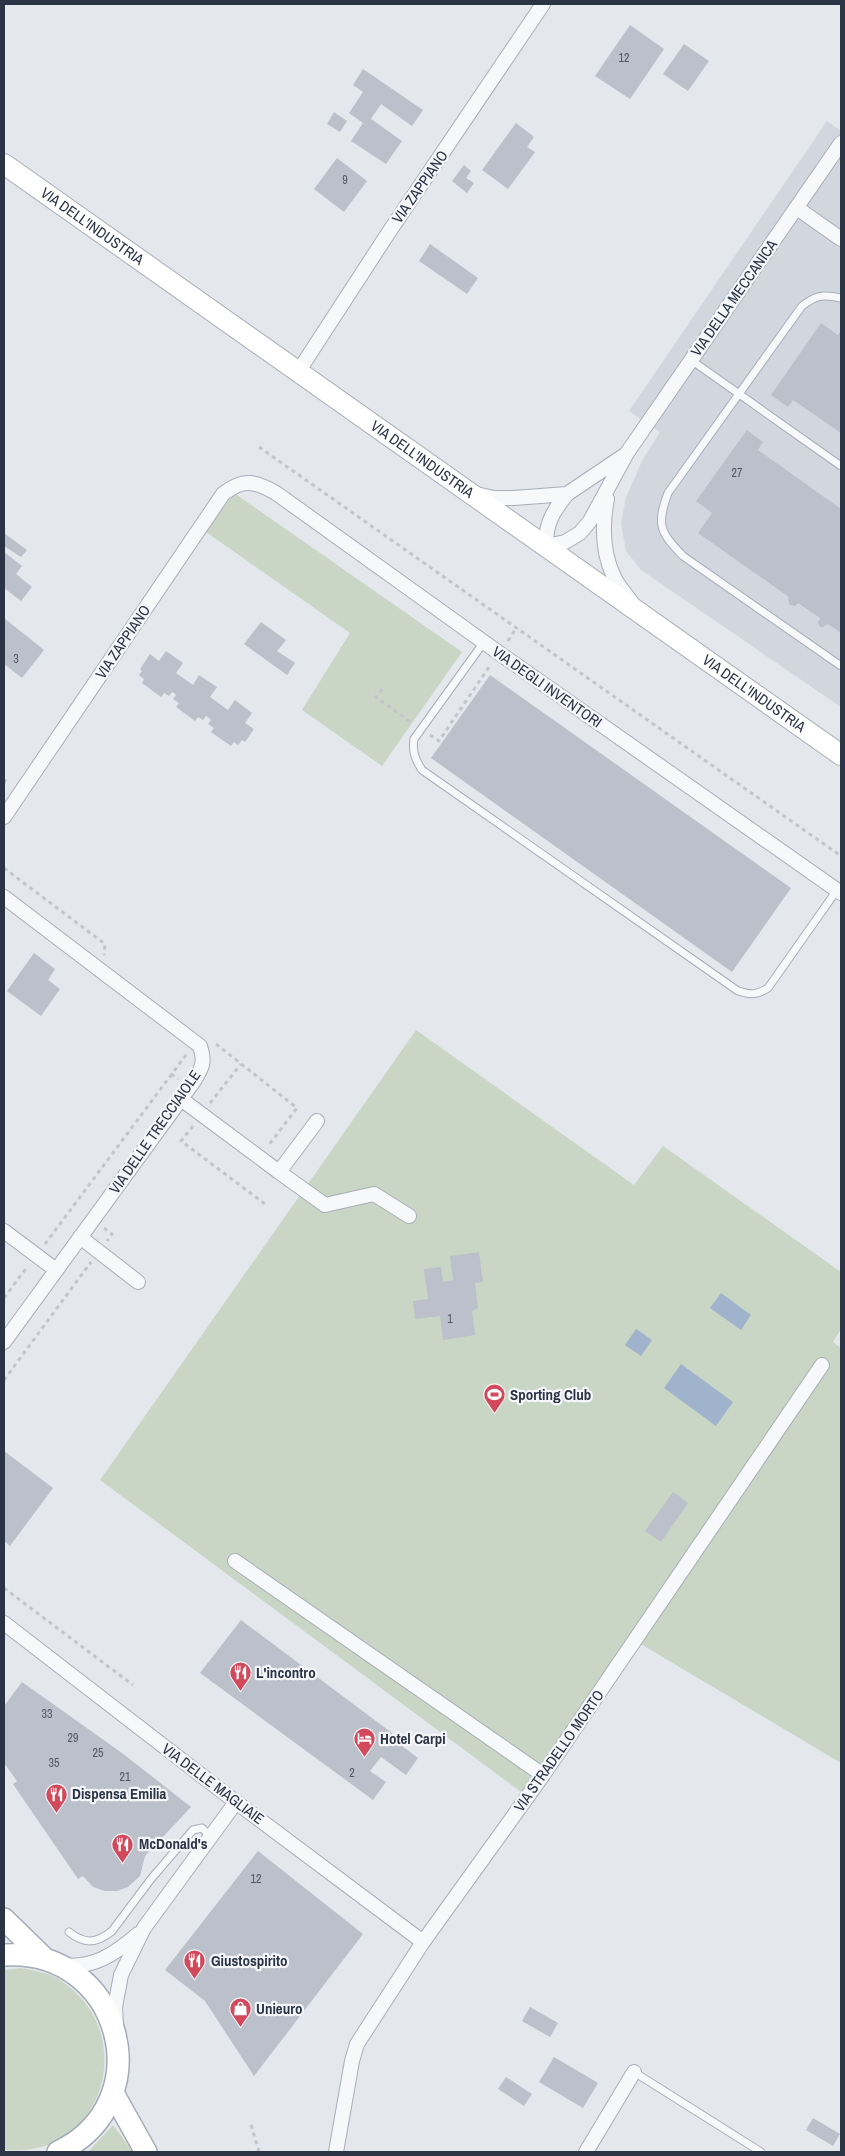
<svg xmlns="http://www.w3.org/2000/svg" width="845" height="2156" font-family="'Archivo Narrow',sans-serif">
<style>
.built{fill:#d2d6de}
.green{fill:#c9d6c5}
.water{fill:#9fb4cc}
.building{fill:#bbc0ca}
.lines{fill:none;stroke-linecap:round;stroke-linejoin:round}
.lane-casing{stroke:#a9aeb7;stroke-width:9}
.street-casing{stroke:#a9aeb7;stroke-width:16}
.secondary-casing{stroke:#a9aeb7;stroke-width:22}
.primary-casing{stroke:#a3abb8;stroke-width:24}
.path{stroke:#c2c5cb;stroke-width:3;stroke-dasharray:4 4;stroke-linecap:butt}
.lane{stroke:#f7f8fa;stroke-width:7}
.street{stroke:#f7f8fa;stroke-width:14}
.secondary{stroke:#fff;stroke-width:20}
.primary{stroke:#fff;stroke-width:21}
.labels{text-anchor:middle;stroke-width:4.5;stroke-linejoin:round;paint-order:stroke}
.number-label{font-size:12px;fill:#4f5766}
.street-label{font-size:15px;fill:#2b3445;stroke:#f4f6f9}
.poi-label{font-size:15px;font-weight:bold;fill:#2b3445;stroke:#f4f6f9;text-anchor:start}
</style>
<rect width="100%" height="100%" fill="#e4e7ec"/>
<path class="built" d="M827,121L841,131V707L641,570L626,551L621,523L626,497L643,459L660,432L629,411Z"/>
<path class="green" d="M234,493L462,652L382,766L302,710L350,633L206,532Z
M416,1030L634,1185L663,1146L841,1272V1329L833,1342L841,1348V1763L639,1643L528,1797L100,1480Z
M21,1968C31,1970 42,1972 51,1975C65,1981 77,1993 86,2004C120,2049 106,2119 52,2143C37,2150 20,2151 4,2150V1970Z
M113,2125L133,2152H88Z"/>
<path class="water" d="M721,1293L751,1315L741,1330L710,1308Z
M636,1329L652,1340L641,1356L625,1345Z
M681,1364L733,1402L716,1426L664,1388Z"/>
<path class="building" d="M630,25L664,49L630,99L595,76Z
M684,44L709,61L688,91L663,74Z
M363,69L423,110L412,126L381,104L371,119L402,141L386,164L351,141L363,123L349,113L363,92L353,85Z
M334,112L347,121L340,132L327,124Z
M516,123L534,137L527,147L535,152L508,189L482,170Z
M337,158L367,181L344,212L314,189Z
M464,165L471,171L466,178L474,183L467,193L452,181Z
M430,244L478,278L467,294L419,261Z
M821,323L838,335L841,331V433L793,400L788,407L771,395Z
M747,430L763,442L758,450L841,509V633L828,624L823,627H820L818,623L820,618L798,603L795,606L790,605L788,600L789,597L698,533L712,513L696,501Z
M4,533L27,550L21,557L4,546Z
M4,552L22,566L16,574L32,587L21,601L4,588Z
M4,618L44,650L22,678L4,664Z
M261,622L286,640L277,651L295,663L287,675L244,644Z
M166,651L183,663L176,673L193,685L199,675L217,687L210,697L228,710L235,700L252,713L245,723L254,729L245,742L242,740L238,745L234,742L231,746L211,732L214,728L208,724L211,720L209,718L206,716L203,720L198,717L195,721L176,707L179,703L173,699L176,695L174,693L172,692L169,696L164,693L161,697L142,683L144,679L139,675L142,671L140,669L150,654L159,661Z
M490,675L791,888L732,972L431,758Z
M34,953L55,969L48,980L60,989L41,1016L7,991Z
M479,1252L483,1282L475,1283L478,1308L472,1311L475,1335L443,1340L440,1316L415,1319L413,1301L428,1299L424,1269L441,1267L443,1282L453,1280L450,1256Z
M4,1451L53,1488L10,1546L4,1541Z
M673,1492L688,1503L661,1542L645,1531Z
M241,1620L392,1733L390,1737L418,1758L406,1775L381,1757L370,1771L386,1782L373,1800L200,1673Z
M22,1682L122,1753L191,1807L145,1856L140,1876L128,1887L117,1891H105L93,1887L83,1876L78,1879L13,1784L17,1781L4,1763V1706Z
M258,1851L363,1934L254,2076L205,2001L165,1970Z
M530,2007L558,2023L550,2037L522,2021Z
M554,2057L598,2083L583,2108L539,2082Z
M506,2077L532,2094L524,2106L498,2089Z
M813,2118L840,2134L833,2146L806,2130Z"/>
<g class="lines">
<defs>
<path id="lane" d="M841,298C824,294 816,295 802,306L668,493C656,525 660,532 683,556L841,666
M691,360L841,466
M484,642L414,739C412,751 415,759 422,770L738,991C751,995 757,995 768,988L837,890
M69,1932C84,1944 96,1944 112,1931L151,1879L193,1830L202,1828L211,1837
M634,2072L761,2152"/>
<path id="street" d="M797,208L841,239
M298,372L387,235L543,4
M476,494L494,498H514L567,494L625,455
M567,494C554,510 544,525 547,546L565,542L580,533L590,521L627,453L841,143
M607,499C602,525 602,552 614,577C618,586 626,594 632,603
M4,817L223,494C243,478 255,481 276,493L499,653L841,893
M4,897L200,1046C205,1062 203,1066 194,1081L4,1342
M181,1099L279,1172L317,1121
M279,1172L325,1205L374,1194L409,1216
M4,1231L56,1270
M80,1237L138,1282
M235,1561L543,1775
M4,1623L236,1802L423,1942
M62,1965C93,1969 115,1954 138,1934
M116,2025L115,2007L121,1975L144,1928L236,1802
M336,2152L352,2061L357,2044L423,1942L543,1775L822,1365
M586,2152L634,2072"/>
<g id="secondary">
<path id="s1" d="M4,164L841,755"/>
</g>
<path id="primary" d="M4,1919L45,1959
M4,1955C121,1947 163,2102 58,2152
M113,2093L146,2152"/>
</defs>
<use href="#lane" class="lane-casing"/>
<use href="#street" class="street-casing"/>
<use href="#secondary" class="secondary-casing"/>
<use href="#primary" class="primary-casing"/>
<path class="path" d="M259,447L841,856
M508,641L516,628
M382,689L376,697L412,723
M430,735L439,741L491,664
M4,783L6,779
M4,868L105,944L104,955
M216,1044L297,1108L268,1146
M171,1074L178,1079
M210,1103L241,1064
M193,1126L181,1141L265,1204
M104,1228L112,1234L107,1241
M45,1244L186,1055
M4,1298L27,1267
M4,1380L91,1262
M4,1588L133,1685
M251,2125L259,2152"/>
<use href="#lane" class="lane"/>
<use href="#street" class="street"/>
<use href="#secondary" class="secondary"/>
<use href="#primary" class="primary"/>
</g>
<defs>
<symbol id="stadium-pin" viewBox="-11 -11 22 30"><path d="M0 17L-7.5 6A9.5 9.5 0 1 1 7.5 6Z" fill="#d1495b" stroke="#f4f6f9"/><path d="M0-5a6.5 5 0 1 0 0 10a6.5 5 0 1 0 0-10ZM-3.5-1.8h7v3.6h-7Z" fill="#fff"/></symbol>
<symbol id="restaurant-pin" viewBox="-11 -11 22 30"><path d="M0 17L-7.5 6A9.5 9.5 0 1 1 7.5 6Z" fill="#d1495b" stroke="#f4f6f9"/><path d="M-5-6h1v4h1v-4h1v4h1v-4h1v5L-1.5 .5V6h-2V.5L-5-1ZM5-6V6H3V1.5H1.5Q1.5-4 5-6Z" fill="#fff"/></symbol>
<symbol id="hotel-pin" viewBox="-11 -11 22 30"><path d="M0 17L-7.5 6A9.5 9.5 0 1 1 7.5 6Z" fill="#d1495b" stroke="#f4f6f9"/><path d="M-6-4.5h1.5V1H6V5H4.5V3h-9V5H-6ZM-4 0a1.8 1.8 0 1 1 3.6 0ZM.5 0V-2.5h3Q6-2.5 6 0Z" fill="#fff"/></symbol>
<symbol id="shop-pin" viewBox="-11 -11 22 30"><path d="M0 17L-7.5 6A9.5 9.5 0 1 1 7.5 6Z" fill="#d1495b" stroke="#f4f6f9"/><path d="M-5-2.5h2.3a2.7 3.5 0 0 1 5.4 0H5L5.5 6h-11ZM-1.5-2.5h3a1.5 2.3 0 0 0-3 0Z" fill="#fff"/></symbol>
</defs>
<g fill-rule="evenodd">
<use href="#stadium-pin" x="482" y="1382" width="25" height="34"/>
<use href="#restaurant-pin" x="228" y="1660" width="25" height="34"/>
<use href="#hotel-pin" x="352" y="1726" width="25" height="34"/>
<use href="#restaurant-pin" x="44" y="1782" width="25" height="34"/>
<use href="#restaurant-pin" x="110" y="1832" width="25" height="34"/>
<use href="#restaurant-pin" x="182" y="1948" width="25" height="34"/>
<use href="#shop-pin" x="228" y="1996" width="25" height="34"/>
</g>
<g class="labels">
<g class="number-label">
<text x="624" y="62">12</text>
<text x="345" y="184">9</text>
<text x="737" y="477">27</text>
<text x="16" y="663">3</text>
<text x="450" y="1323">1</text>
<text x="47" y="1718">33</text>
<text x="73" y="1742">29</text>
<text x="98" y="1757">25</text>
<text x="54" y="1767">35</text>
<text x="352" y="1777">2</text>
<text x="125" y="1781">21</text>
<text x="256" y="1883">12</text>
</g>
<g class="street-label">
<text transform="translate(420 187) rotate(-55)" y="5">VIA ZAPPIANO</text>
<text dy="5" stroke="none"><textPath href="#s1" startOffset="108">VIA DELL'INDUSTRIA</textPath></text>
<text transform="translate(734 298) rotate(-55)" y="5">VIA DELLA MECCANICA</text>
<text dy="5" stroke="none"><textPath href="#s1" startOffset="512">VIA DELL'INDUSTRIA</textPath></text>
<text transform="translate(123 642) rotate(-56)" y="5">VIA ZAPPIANO</text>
<text transform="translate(547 687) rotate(35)" y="5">VIA DEGLI INVENTORI</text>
<text dy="5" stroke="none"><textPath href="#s1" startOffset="918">VIA DELL'INDUSTRIA</textPath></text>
<text transform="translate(155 1132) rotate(-55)" y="5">VIA DELLE TRECCIAIOLE</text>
<text transform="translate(559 1751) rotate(-55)" y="5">VIA STRADELLO MORTO</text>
<text transform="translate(213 1784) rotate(37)" y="5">VIA DELLE MAGLIAIE</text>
</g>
<g class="poi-label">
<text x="510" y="1400">Sporting Club</text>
<text x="256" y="1678">L'incontro</text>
<text x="380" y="1744">Hotel Carpi</text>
<text x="72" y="1799">Dispensa Emilia</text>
<text x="139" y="1849">McDonald's</text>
<text x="211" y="1966">Giustospirito</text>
<text x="256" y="2014">Unieuro</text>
</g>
</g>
<rect width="845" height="2156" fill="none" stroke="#2b3445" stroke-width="10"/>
</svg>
